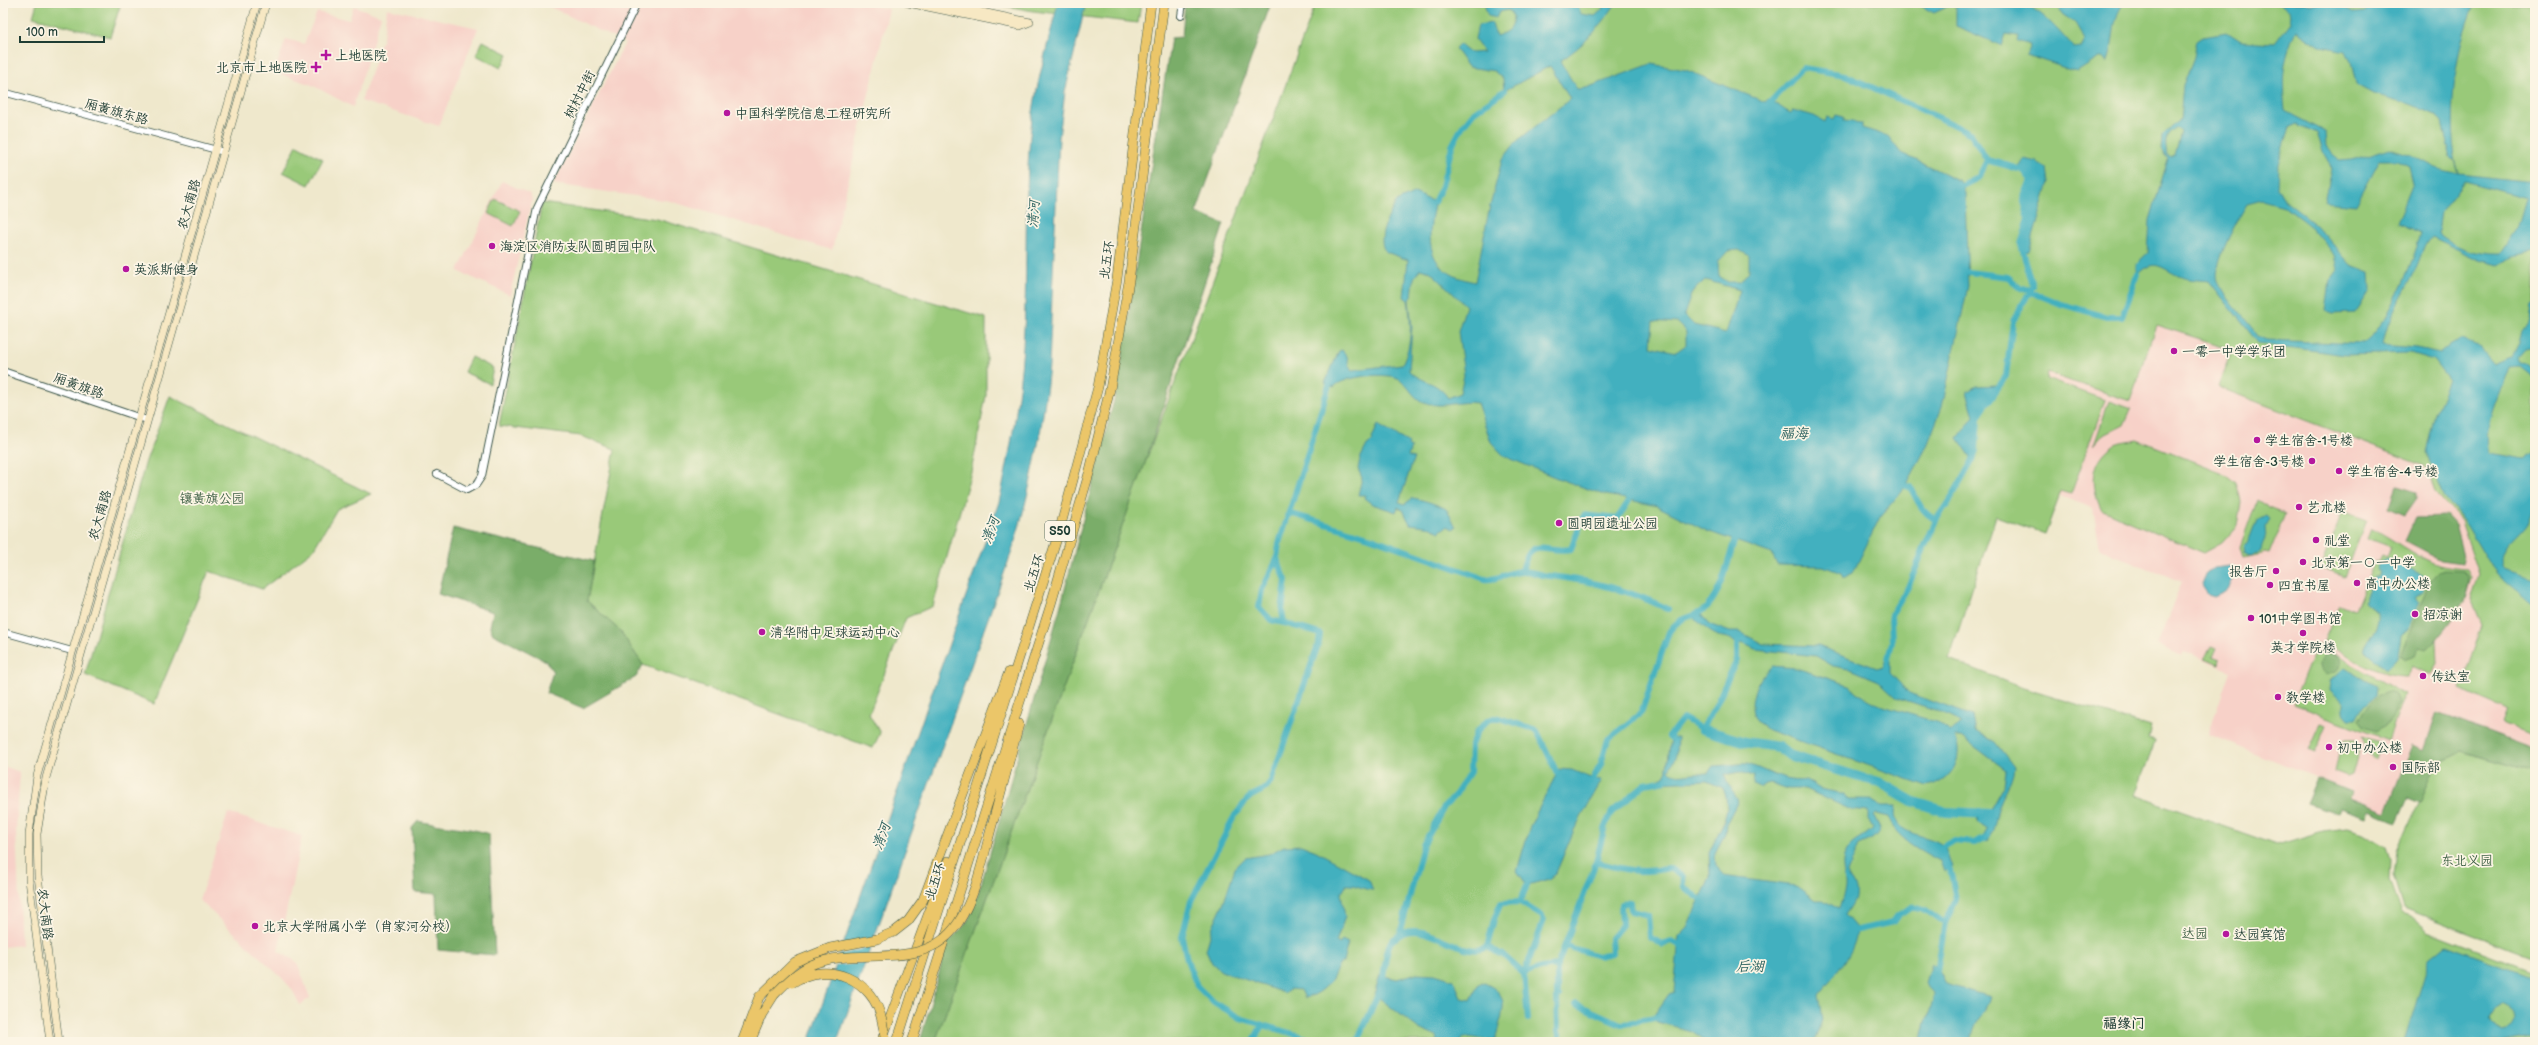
<svg xmlns="http://www.w3.org/2000/svg" width="2538" height="1045" font-family="'Balsamiq Sans','LXGW WenKai TC',sans-serif">
<style>
.built{fill:#f7d1c8}
.green{fill:#99c979;stroke:#5c8356}
.forest{fill:#7aad69;stroke:#4c754e}
.water{fill:#42b0bf;stroke:#30767a;fill-rule:evenodd}
.pier{fill:#efe8cc}
.lines{fill:none;stroke-linecap:round;stroke-linejoin:round}
.canal{stroke:#42b0bf;stroke-width:6}
.river{stroke:#42b0bf;stroke-width:10}
.tertiary-casing{stroke:#3e574b;stroke-width:8}
.secondary-casing{stroke:#3e574b;stroke-width:8}
.motorway-casing{stroke:#3e574b;stroke-width:10}
.tertiary{stroke:#fff;stroke-width:6}
.secondary{stroke:#f7e8c3;stroke-width:7}
.motorway{stroke:#ebc669;stroke-width:9}
.motorway-bridge-casing{stroke:#3e574b;stroke-width:10;stroke-linecap:butt}
.motorway-bridge{stroke:#ebc669;stroke-width:9}
.poi-dot{fill:#b5179e;stroke:#fcf5e5;stroke-width:1.5}
.labels{text-anchor:middle;stroke-width:3.5;stroke-linejoin:round;paint-order:stroke}
.shield{fill:#fcf5e5;stroke:#617469;stroke-width:1}
.shield-label{font-size:12px;font-weight:bold;fill:#1f3d34}
.poi-label{font-size:13px;fill:#1f3d34;stroke:#fcf5e5;text-anchor:start}
.street-label{font-size:13px;fill:#1f3d34;stroke:#fcf5e5}
.park-label{font-size:13px;fill:#3e6045;stroke:#fcf5e5}
.water-label{font-size:14px;font-style:italic;fill:#2a605e;stroke:#fcf5e5}
.neighbourhood-label{font-size:14px;font-weight:bold;fill:#1f3d34;stroke:#fcf5e5}
</style>
<rect width="100%" height="100%" fill="#fcf5e5"/>
<filter id="ink" filterUnits="userSpaceOnUse"><feTurbulence type="fractalNoise" baseFrequency=".025" numOctaves="2"/><feDisplacementMap in="SourceGraphic" scale="8" xChannelSelector="R" yChannelSelector="G"/><feConvolveMatrix kernelMatrix="1 2 1 2 8 2 1 2 1" color-interpolation-filters="sRGB"/></filter>
<filter id="wash" filterUnits="userSpaceOnUse"><feTurbulence type="fractalNoise" baseFrequency=".012" numOctaves="4" result="noise"/><feDisplacementMap in="SourceGraphic" scale="16" xChannelSelector="R" yChannelSelector="G"/><feGaussianBlur stdDeviation="0.9" result="paint"/><feColorMatrix in="noise" values="0 0 0 0 0 0 0 0 0 0 0 0 0 0 0 0 0 1.4 0 .05"/><feComposite in="paint" operator="in"/></filter>
<g filter="url(#wash)">
<rect width="100%" height="100%" fill="#efe8cc"/>
<path class="built" d="M542,3H862L889,9L832,250L670,201L553,184L625,43Z
M354,6L381,16L353,107L312,85L274,72L286,39L304,44L317,12L349,20Z
M387,8L478,28L439,126L361,101L383,37Z
M502,181L530,194L532,199L510,295L458,271Z
M2156,325L2232,349L2219,387L2425,466L2440,498L2461,521L2479,574L2471,600L2482,625L2460,689L2507,710L2502,723L2535,736V750L2437,713L2424,750L2411,746L2386,812L2349,798L2352,791L2208,735L2230,671L2184,652L2182,656L2157,645L2182,582L2100,549L2093,508L2060,496L2045,534L2047,373L2150,341Z
M3,766L20,772L16,831L21,945L3,947Z
M228,813L302,836L278,951L297,962L310,998L300,1005L292,989L281,977L199,900Z"/>
<path class="green" d="M37,3H121L110,37L33,17Z
M990,3H1141L1138,23L1033,11Z
M1316,3H2535V736L2502,723L2507,710L2460,689L2482,625L2471,600L2479,574L2461,521L2436,493L2430,473L2425,466L2218,387L2232,349L2156,325L2130,401L2047,373L2046,379L2105,400L2071,494L2061,491L2045,534L1996,516L1949,659L2023,688L2151,727L2148,739L2155,741L2135,795L2277,845L2323,831L2348,828L2365,834L2387,847L2391,859L2390,880L2402,913L2411,916L2428,931L2535,972V1042H935L1144,466Z
M483,41L508,54L501,68L476,55Z
M297,145L323,159L309,185L283,172Z
M495,199L520,211L513,226L488,213Z
M542,203L657,219L986,318V396L971,472L933,606L906,618L869,714L880,733L873,748L643,665L620,631L587,601L615,449L581,436L499,426Z
M471,357L493,368L490,384L464,372Z
M170,396L371,494L337,509L313,550L262,589L209,571L154,704L85,675L146,461Z
M2109,401L2131,409L2124,425L2102,436L2094,445Z
M2137,439L2225,474L2236,483L2241,502L2237,526L2222,543L2204,553L2102,510C2090,486 2090,460 2115,444C2121,441 2130,441 2137,439Z
M2257,500L2269,508L2285,514L2269,554L2265,553L2243,558L2240,547Z
M2343,511L2366,520L2344,577L2321,568Z
M2371,528C2393,538 2412,556 2436,564C2446,568 2458,568 2468,569L2472,577L2465,603L2457,610L2437,641L2438,663L2432,675L2412,666L2407,676C2376,676 2350,656 2324,641L2340,604L2355,610L2375,561L2379,562L2382,556L2387,558L2391,547L2367,538Z
M2317,644L2405,695L2388,740L2293,704Z
M2211,646L2216,648L2212,657L2220,660L2219,665L2205,659Z
M2321,723L2327,725L2315,753L2309,750Z
M2362,736L2381,743L2375,759L2367,752Z
M2346,740H2356L2359,750L2352,775L2347,777L2334,772L2340,744Z
M2461,751L2535,772V959L2404,908L2394,875L2397,851L2437,763Z"/>
<path class="forest" d="M1185,3H1271L1196,213L1224,224L1144,466L935,1042H920L947,944L968,921L982,881L1060,608L1117,389L1171,38L1182,37Z
M2397,486L2417,492V498L2405,515L2389,508Z
M2447,516L2455,525L2464,559L2463,563L2441,560L2405,541L2416,517Z
M453,528L594,561L587,601L620,631L643,665L636,677L583,708L546,693L553,672L546,661L493,634L490,627L493,612L438,594Z
M2440,570L2464,571L2468,574C2478,592 2441,638 2427,650L2419,647L2415,656L2406,659L2400,655L2431,579Z
M2320 664a10 10 0 1 1 20 0a10 10 0 1 1-20 0Z
M2388,691L2395,693L2399,702L2391,721L2376,731L2364,727L2360,720C2367,707 2374,694 2388,691Z
M2437,713L2535,750V772L2461,751L2437,763L2420,802L2408,797L2397,822L2369,810L2366,817L2340,808L2338,813L2306,803L2317,778L2352,792L2350,798L2386,812L2412,745L2424,750Z
M418,821C442,827 466,826 489,834L495,955L438,950L436,894L415,892L412,828Z"/>
<path class="water" d="M1058,3H1089L1085,7L1065,92L1059,137L1049,365C1043,428 1031,490 1012,551L837,1042H809L999,502C1011,451 1019,400 1023,347C1028,277 1024,206 1030,136C1034,91 1047,47 1058,3Z
M1486,3H1576L1581,14L1595,16L1602,10L1604,3H1616C1601,27 1584,45 1560,61L1577,89L1586,88L1651,64L1686,70L1765,102L1767,100C1778,103 1784,111 1791,113L1793,110L1814,116L1825,122L1827,117L1834,119L1836,115L1844,117V121L1862,123V128L1888,136L1901,153L1960,181L1965,193L1968,286L1942,407L1927,446L1906,486L1880,517L1853,573L1843,578L1841,573L1823,566L1777,565L1772,554L1707,531L1657,506L1602,494L1557,478L1504,456L1491,442L1477,403C1459,400 1444,409 1426,403C1414,400 1410,388 1401,380C1390,371 1343,376 1334,387L1325,383L1339,351L1342,350L1347,356L1349,366L1353,370L1402,364C1413,343 1411,323 1408,300L1404,297L1408,260L1386,252C1375,239 1390,214 1396,202L1415,193L1434,202C1434,210 1431,216 1431,224C1426,258 1442,276 1475,282L1489,210L1502,160L1517,141L1570,99L1550,66L1504,91L1503,79L1494,71L1468,67L1455,49L1460,44L1471,53L1484,52L1475,39L1478,25L1492,23L1496,36C1508,32 1512,29 1513,16L1508,10L1499,12L1496,18L1488,16L1485,7ZM1739,250L1749,256V271L1740,282H1728L1719,276L1718,262L1728,251ZM1420,269L1431,272L1466,306L1458,331L1464,375L1460,393L1448,398C1437,381 1425,384 1409,371L1412,326L1409,300L1412,297L1414,278ZM1705,280L1740,290L1726,333L1694,325L1684,315L1692,292ZM1653,321L1677,323L1686,332V345L1676,352L1651,346Z
M1915,3H1955L1934,13Z
M1956,3C1978,3 2006,0 2027,6C2044,12 2062,35 2074,48L2082,47L2085,40L2075,23L2062,14L2057,3H2124C2110,21 2116,43 2107,63L2104,58H2099L2077,72L2026,55L2030,45L2017,41L2018,36L2006,34L2002,46L1956,26Z
M2280,3H2335L2355,13L2364,12L2371,3H2475C2454,47 2445,129 2459,174L2535,182V252L2512,257L2499,265L2480,260L2431,237C2422,247 2421,258 2415,270C2404,295 2387,317 2383,345L2416,348L2440,353L2450,345L2462,340L2478,346L2494,364L2512,356L2519,343L2522,331L2530,321L2532,306L2535,303V347L2525,349L2518,357L2520,363L2528,364L2535,372V378L2520,366L2509,367C2500,394 2482,424 2489,453L2525,459L2535,452C2535,475 2538,501 2528,521C2518,538 2494,548 2503,569L2535,579V606L2500,577L2489,563L2467,526L2444,496L2426,452L2435,413L2449,381L2433,360L2410,353L2345,355L2258,343L2209,281C2201,280 2191,280 2184,278C2163,271 2156,255 2137,275C2133,265 2141,259 2148,253L2150,220L2168,159L2161,150L2162,136L2180,120L2183,85L2194,57L2197,40L2203,36L2227,32L2241,41L2275,43L2291,22L2289,10ZM2296,30L2320,46L2346,51L2351,62L2356,84L2374,94L2409,104L2436,115L2442,123L2451,158L2455,160L2459,174L2435,168L2411,155L2390,148L2352,160L2339,161L2326,146L2325,132L2285,111C2282,77 2282,62 2296,30ZM2297,124L2317,133L2324,154L2332,168L2325,202L2356,205L2380,160H2397L2409,166L2413,183L2397,223L2421,233C2414,261 2385,330 2363,344L2266,340L2258,336C2249,323 2222,294 2218,281C2212,264 2238,219 2247,204L2262,200L2284,206L2311,227L2335,255L2338,270L2330,281L2326,310L2331,314L2355,313L2371,290L2370,272L2351,265L2315,224L2285,201L2277,187L2278,165L2290,127ZM2177,128L2181,132L2175,155L2170,157L2167,155C2165,140 2164,136 2177,128ZM2464,181L2526,198L2518,226L2500,254C2478,255 2456,248 2438,234L2441,212Z
M2024,159L2037,162L2047,168L2049,183L2029,251L2023,253L2021,244L2029,219L2023,199L2031,180L2023,170L2018,168Z
M1997,385L1999,386L1978,417L1976,451L1973,460L1958,438L1974,416L1967,392L1976,386Z
M1378,425L1409,443L1408,446L1411,448L1408,456L1414,458L1399,502L1405,504L1412,498C1417,498 1444,506 1447,510C1451,515 1453,522 1456,527L1453,529L1447,526L1439,532L1432,527L1410,524L1403,510L1398,507L1396,512L1372,504L1364,498L1365,495H1358L1362,478L1358,469L1360,459L1367,445L1373,441L1372,438Z
M2267,516L2270,519L2265,527L2266,540L2260,552L2249,555L2244,553L2243,546L2249,541L2257,520Z
M2391,559L2428,578L2423,592L2415,598L2419,602L2408,629L2401,635L2398,656L2386,670L2367,652L2365,647C2371,634 2380,626 2378,612L2363,602L2374,577H2378L2380,574L2377,570L2379,564Z
M2230,566L2236,569L2237,574L2225,592L2214,597L2208,595L2201,584L2206,572L2214,568Z
M1699,612L1709,624L1730,632H1740L1763,644L1818,646L1877,668L1883,666L1886,658L1890,660V673L1909,693L1972,716L1975,731L1995,742L2014,767C2012,782 2004,792 1999,806C1994,821 1997,826 1987,841L1982,838L1987,829L1977,822L1978,815H1988L2004,786L2006,770L1962,737H1955C1965,759 1950,783 1927,786L1768,730C1765,727 1758,724 1756,720C1745,703 1759,676 1772,666L1796,668L1849,685L1856,693L1880,705L1936,722L1950,732L1962,723L1935,710L1896,697L1879,681L1853,670L1833,666L1816,656L1755,649L1744,644L1733,642C1728,636 1722,638 1716,635C1706,630 1698,622 1691,614Z
M2345,668L2376,686L2375,696L2365,704L2357,718H2349L2344,712V703L2330,690L2331,681Z
M1677,737L1676,755L1669,770C1676,778 1685,773 1695,773C1700,772 1703,774 1708,773L1713,766C1721,766 1743,763 1747,764C1767,770 1785,784 1806,780L1820,789L1845,794L1849,799H1869L1882,806H1896C1889,836 1925,833 1941,844C1947,848 1949,860 1952,867L1944,872L1940,861C1921,851 1895,838 1888,817L1876,814L1874,816L1880,828C1877,838 1869,841 1859,845L1847,873C1859,894 1858,896 1845,915L1857,929C1856,954 1833,976 1818,995L1822,1020L1814,1042H1706L1691,1031L1658,1022L1654,1015L1669,994L1674,992L1679,936L1687,928L1710,878L1709,853L1724,821L1727,809L1726,797L1723,788L1707,781L1657,783L1658,779L1666,775L1671,738ZM1739,772L1754,776L1753,785L1759,788L1765,784L1771,783L1788,789H1805L1849,809L1869,811V821L1873,828C1866,837 1854,839 1848,849C1838,864 1846,874 1845,888C1844,895 1841,902 1839,909L1823,900H1816L1796,886L1723,876L1716,865L1715,853L1725,834L1726,824L1738,801C1734,792 1726,785 1725,775Z
M1559,769L1572,770L1593,779L1602,780L1574,830L1556,873L1550,879L1527,885L1517,871L1530,826Z
M1301,845L1316,851L1369,880L1373,890C1363,890 1357,884 1346,885L1341,893L1345,917L1336,942L1340,944L1342,940L1348,943L1343,962C1337,965 1337,970 1334,975C1328,987 1318,995 1305,998L1301,990L1289,989L1284,993L1221,971L1212,963L1206,950L1213,926L1223,904L1235,868L1245,858L1269,854L1284,846Z
M2446,945L2535,978V1035L2500,1042H2404L2430,958ZM2502,1003L2508,1006L2515,1017C2514,1024 2508,1032 2501,1033L2490,1020L2495,1008Z
M1932,963L1941,973L1946,984L1990,997C1985,1012 1971,1025 1972,1042H1921C1922,1024 1933,1010 1934,993L1926,984Z
M1417,973L1435,974L1454,980L1461,998L1471,1000L1478,985L1482,982C1515,995 1501,1013 1495,1041L1469,1037L1462,1038L1460,1042H1438L1437,1037L1419,1029L1374,994L1380,975L1397,979Z"/>
<path class="pier" d="M876,939L873,946L837,955L839,947Z
M870,956L867,962L833,966L835,960Z"/>
<g class="lines">
<path class="canal" d="M1771,101L1803,68L1845,75L1946,121L1971,134L1987,160L2023,170L2031,180L2023,199L2029,219L2021,244L2033,286L2013,321L2006,376L1978,417L1976,451L1973,460L1953,495L1936,520L1908,587L1891,615L1892,642L1888,659
M1962,186L1978,178L1987,160
M1434,202L1442,186L1452,146L1462,127L1474,112L1504,91
M1968,272L2008,277L2021,288L2061,304L2107,317H2122L2137,275
M1329,385L1289,513L1369,537L1485,579C1499,581 1509,570 1523,571C1532,571 1541,576 1550,576C1593,581 1629,590 1668,609
M1906,486L1910,487C1918,501 1921,512 1936,520
M1289,513L1279,543L1277,559L1286,580L1282,611L1284,623L1320,634L1319,642L1271,781C1261,796 1254,791 1247,800C1242,805 1241,810 1235,815L1191,901L1182,937L1187,960L1197,986L1212,1001L1240,1018L1320,1042
M1277,559L1262,590L1259,607L1271,620L1284,623
M1522,571C1531,533 1545,554 1571,549L1584,515L1617,519L1629,501
M1671,738L1669,736L1683,718L1702,729L1714,709L1737,659V638
M1593,779L1601,764L1608,739L1641,713L1669,632C1683,612 1694,620 1707,607C1724,589 1729,555 1737,533
M1943,847L1954,841L1975,843L1987,836
M1596,862C1621,869 1643,875 1669,868L1683,877L1684,887L1707,904
M1520,902L1542,916L1544,920L1524,974
M1849,932L1893,922L1898,915L1914,906L1924,909L1945,923
M1400,934L1423,845L1444,807L1454,797L1470,772L1471,745L1477,731L1487,721L1496,717L1534,729L1538,733L1557,773
M1566,946L1598,956L1612,953L1611,938L1622,925L1621,904L1630,902L1631,911L1648,915L1650,937L1663,945L1670,941L1684,946
M1487,947L1494,919L1501,903L1520,902L1527,885
M1557,966V995L1559,996
M1524,974L1541,968L1557,966L1596,862L1605,826L1612,812L1645,784L1666,780
M1936,977L1945,923L1956,900L1952,878L1945,862
M1557,995L1558,1030L1561,1042
M1576,1004L1621,1024L1633,1023L1643,1019L1662,1016
M1253,1042L1262,1025
M1357,1042C1365,1023 1376,1002 1382,982C1385,970 1385,954 1390,943C1391,941 1395,938 1397,937C1422,915 1461,961 1487,947L1503,955L1524,974L1528,1019"/>
<path class="river" d="M1702,729L1745,742L1778,747L1789,755L1862,778L1879,782L1912,801L1946,812L1991,814"/>
</g>
</g>
<g filter="url(#ink)">
<g class="lines">
<defs>
<path id="tertiary" d="M1181,16L1183,3
M3,92L224,152
M3,371L147,420
M437,474L467,490L476,485L482,476L537,208L637,3
M3,632L72,651"/>
<path id="secondary" d="M908,3L1020,26L1030,22
M939,3L1030,22
M50,1042L29,880V834L37,776L257,3
M59,1042L38,876L37,834L46,778L266,3"/>
<path id="motorway" d="M994,818L1019,724
M883,1037L948,861
M742,1042L759,997L795,962L830,948L877,939L894,932L908,921L923,900L1009,672
M750,1042L762,1014L774,995
M897,1042L1059,532L1098,387L1117,279L1151,3
M912,1042L1051,604L1090,470L1110,389L1129,281L1164,3"/>
</defs>
<use href="#tertiary" class="tertiary-casing"/>
<use href="#secondary" class="secondary-casing"/>
<use href="#motorway" class="motorway-casing"/>
<use href="#tertiary" class="tertiary"/>
<use href="#secondary" class="secondary"/>
<use href="#motorway" class="motorway"/>
<defs>
<path id="motorway-bridge" d="M792,983C827,959 874,979 882,1021C883,1028 886,1035 885,1042
M774,995C785,984 796,972 811,965C858,944 924,975 958,923C978,893 984,852 994,818"/>
</defs>
<use href="#motorway-bridge" class="motorway-bridge-casing"/>
<use href="#motorway-bridge" class="motorway-bridge"/>
</g>
</g>
<g class="poi-dot">
<path d="M324 49h4v4h4v4h-4v4h-4v-4h-4v-4h4z"/>
<path d="M314 61h4v4h4v4h-4v4h-4v-4h-4v-4h4z"/>
<circle cx="727" cy="113" r="4"/>
<circle cx="492" cy="246" r="4"/>
<circle cx="126" cy="269" r="4"/>
<circle cx="2174" cy="351" r="4"/>
<circle cx="2257" cy="440" r="4"/>
<circle cx="2312" cy="461" r="4"/>
<circle cx="2339" cy="471" r="4"/>
<circle cx="2299" cy="507" r="4"/>
<circle cx="1559" cy="523" r="4"/>
<circle cx="2316" cy="540" r="4"/>
<circle cx="2303" cy="562" r="4"/>
<circle cx="2276" cy="571" r="4"/>
<circle cx="2357" cy="583" r="4"/>
<circle cx="2270" cy="585" r="4"/>
<circle cx="2415" cy="614" r="4"/>
<circle cx="2251" cy="618" r="4"/>
<circle cx="762" cy="632" r="4"/>
<circle cx="2303" cy="633" r="4"/>
<circle cx="2423" cy="676" r="4"/>
<circle cx="2278" cy="697" r="4"/>
<circle cx="2329" cy="747" r="4"/>
<circle cx="2393" cy="767" r="4"/>
<circle cx="255" cy="926" r="4"/>
<circle cx="2226" cy="934" r="4"/>
</g>
<g class="labels">
<rect class="shield" x="1045" y="521" width="30" height="20" rx="3"/>
<g class="shield-label">
<text x="1060" y="535">S50</text>
</g>
<g class="poi-label">
<text x="335" y="60">上地医院</text>
<text x="307" y="72" text-anchor="end">北京市上地医院</text>
<text x="735" y="118">中国科学院信息工程研究所</text>
<text x="500" y="251">海淀区消防支队圆明园中队</text>
<text x="134" y="274">英派斯健身</text>
<text x="2182" y="356">一零一中学学乐团</text>
<text x="2265" y="445">学生宿舍-1号楼</text>
<text x="2304" y="466" text-anchor="end">学生宿舍-3号楼</text>
<text x="2347" y="476">学生宿舍-4号楼</text>
<text x="2307" y="512">艺术楼</text>
<text x="1567" y="528">圆明园遗址公园</text>
<text x="2324" y="545">礼堂</text>
<text x="2311" y="567">北京第一〇一中学</text>
<text x="2268" y="576" text-anchor="end">报告厅</text>
<text x="2365" y="588">高中办公楼</text>
<text x="2278" y="590">四宜书屋</text>
<text x="2423" y="619">招凉谢</text>
<text x="2259" y="623">101中学图书馆</text>
<text x="770" y="637">清华附中足球运动中心</text>
<text x="2303" y="652" text-anchor="middle">英才学院楼</text>
<text x="2431" y="681">传达室</text>
<text x="2286" y="702">教学楼</text>
<text x="2337" y="752">初中办公楼</text>
<text x="2401" y="772">国际部</text>
<text x="263" y="931">北京大学附属小学（肖家河分校）</text>
<text x="2234" y="939">达园宾馆</text>
</g>
<g class="street-label">
<text transform="translate(579 94) rotate(-63)" y="5">树村中街</text>
<text transform="translate(117 111) rotate(15)" y="5">厢黄旗东路</text>
<text transform="translate(188 204) rotate(-74)" y="5">农大南路</text>
<text transform="translate(1106 260) rotate(-82)" y="5">北五环</text>
<text transform="translate(79 385) rotate(19)" y="5">厢黄旗路</text>
<text transform="translate(99 515) rotate(-74)" y="5">农大南路</text>
<text transform="translate(1033 573) rotate(-72)" y="5">北五环</text>
<text transform="translate(934 881) rotate(-73)" y="5">北五环</text>
<text transform="translate(46 914) rotate(83)" y="5">农大南路</text>
</g>
<g class="park-label">
<text x="212" y="503">镶黄旗公园</text>
<text x="2467" y="865">东北义园</text>
<text x="2195" y="938">达园</text>
</g>
<g class="water-label">
<text transform="translate(1033 214) rotate(-86)" y="5">清河</text>
<text x="1794" y="438">福海</text>
<text transform="translate(990 530) rotate(-70)" y="5">清河</text>
<text transform="translate(881 836) rotate(-70)" y="5">清河</text>
<text x="1750" y="971">后湖</text>
</g>
<g class="neighbourhood-label">
<text x="2124" y="1028">福缘门</text>
</g>
</g>
<rect width="2538" height="1045" fill="none" stroke="#fcf5e5" stroke-width="16"/>
<path d="M20 36v6h84v-6" fill="none" stroke="#1f3d34" stroke-width="2"/>
<text x="26" y="36" font-size="12" fill="#1f3d34" stroke="#fcf5e5" stroke-width="3" paint-order="stroke">100 m</text>
</svg>
